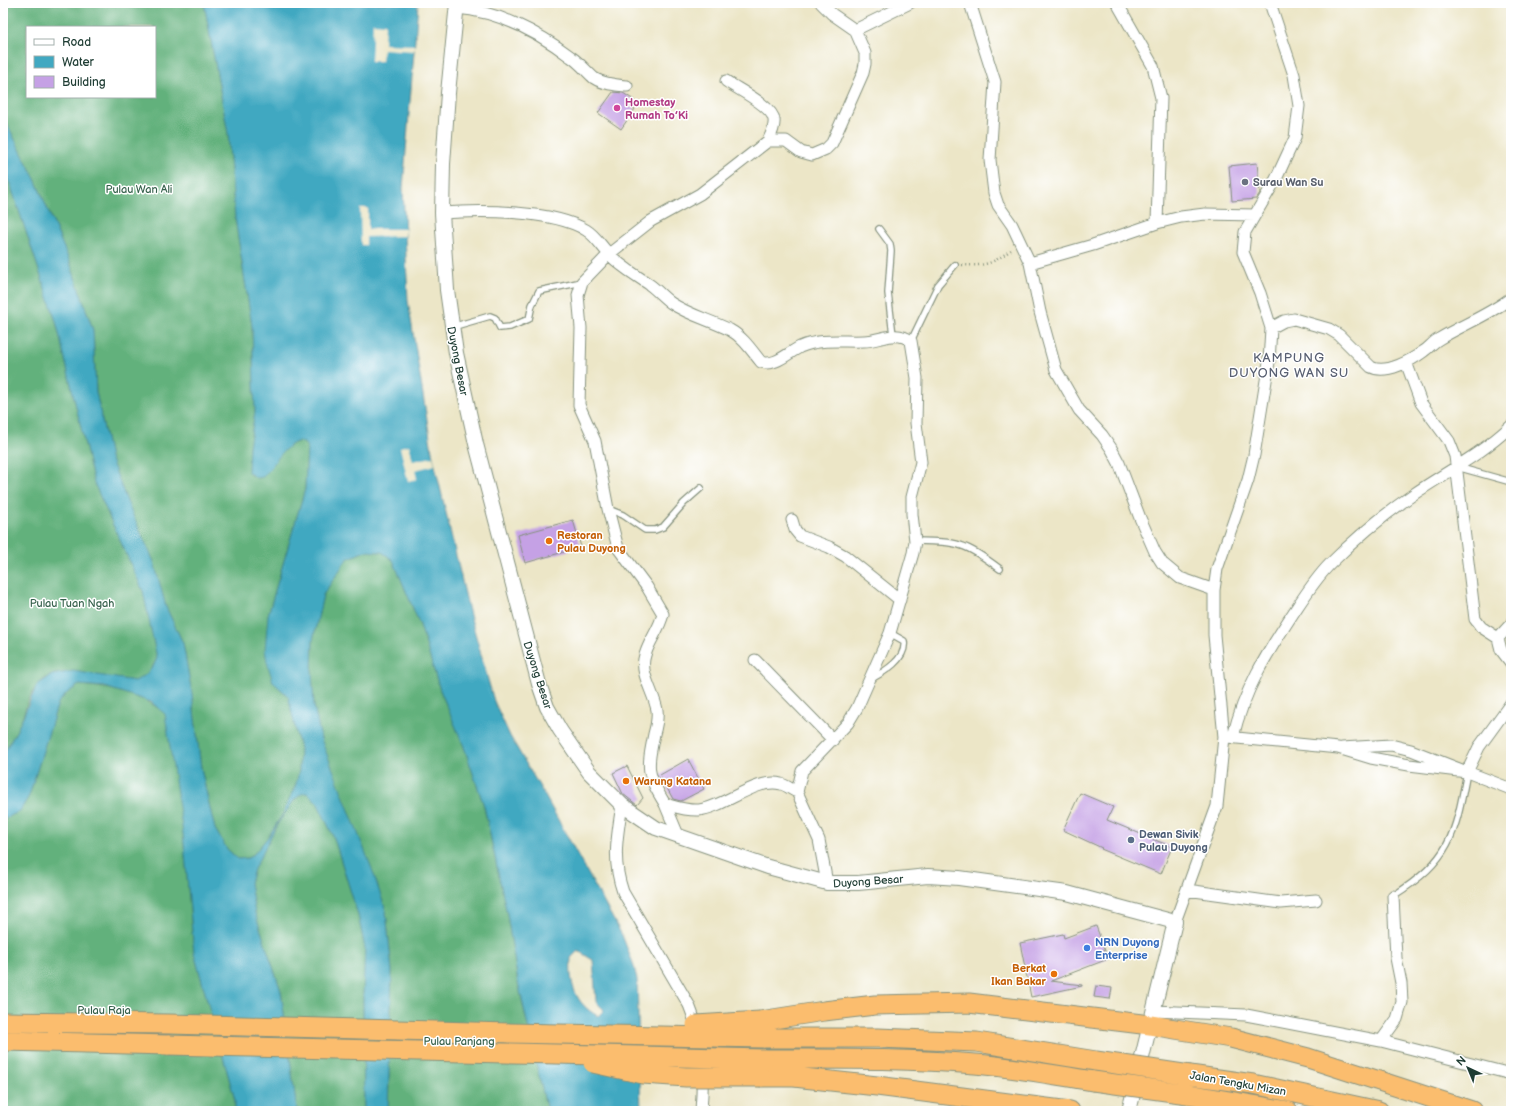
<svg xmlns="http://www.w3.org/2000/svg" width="1514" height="1114" font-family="'Balsamiq Sans',sans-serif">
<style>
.forest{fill:#62b17c;stroke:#407758;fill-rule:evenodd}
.water{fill:#41a8c1;stroke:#30727a;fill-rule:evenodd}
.pier{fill:#ece6c7}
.building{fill:#c5a1e5}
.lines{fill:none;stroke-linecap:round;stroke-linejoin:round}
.service-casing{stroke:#86927e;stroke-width:8}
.minor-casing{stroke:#86927e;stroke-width:13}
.tertiary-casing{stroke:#86927e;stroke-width:16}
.trunk-casing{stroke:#86927e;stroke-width:21}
.path{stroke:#86927e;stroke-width:2.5;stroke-dasharray:1 3;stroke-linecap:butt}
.service{stroke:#fff;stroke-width:5.5}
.minor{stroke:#fff;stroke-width:11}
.tertiary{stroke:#fff;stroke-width:14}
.trunk{stroke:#fbbd6e;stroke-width:19}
.trunk-bridge-casing{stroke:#86927e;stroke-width:21;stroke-linecap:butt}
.trunk-bridge{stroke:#fbbd6e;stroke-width:19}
.hotel-dot{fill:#d1479c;stroke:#fff;stroke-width:1.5}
.worship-dot{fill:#6b7280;stroke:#fff;stroke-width:1.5}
.food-dot{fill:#e8710a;stroke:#fff;stroke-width:1.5}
.service-dot{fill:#5c6f8a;stroke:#fff;stroke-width:1.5}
.shop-dot{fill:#3f7fe0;stroke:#fff;stroke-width:1.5}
.labels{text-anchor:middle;stroke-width:3;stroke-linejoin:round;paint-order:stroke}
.hotel-label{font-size:11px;font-weight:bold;fill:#b23c85;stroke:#fff;text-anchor:start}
.worship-label{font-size:11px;font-weight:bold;fill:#5b616d;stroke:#fff;text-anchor:start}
.park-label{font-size:11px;fill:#36614c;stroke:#fff}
.street-label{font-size:11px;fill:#1f3d34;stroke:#fff}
.food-label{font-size:11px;font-weight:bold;fill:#c56008;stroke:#fff;text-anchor:start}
.service-label{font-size:11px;font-weight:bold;fill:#4e5e75;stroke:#fff;text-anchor:start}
.shop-label{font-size:11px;font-weight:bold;fill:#366cbe;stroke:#fff;text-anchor:start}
.quarter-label{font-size:13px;letter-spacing:1px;fill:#596072;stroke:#fff}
</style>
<rect width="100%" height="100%" fill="#fff"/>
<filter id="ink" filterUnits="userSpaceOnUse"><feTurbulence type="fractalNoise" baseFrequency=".025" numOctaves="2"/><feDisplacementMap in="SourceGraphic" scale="8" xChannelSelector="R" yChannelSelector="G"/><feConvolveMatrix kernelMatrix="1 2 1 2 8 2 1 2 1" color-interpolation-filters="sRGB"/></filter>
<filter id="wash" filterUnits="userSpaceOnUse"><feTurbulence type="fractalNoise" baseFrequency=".012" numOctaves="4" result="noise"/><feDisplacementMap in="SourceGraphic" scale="16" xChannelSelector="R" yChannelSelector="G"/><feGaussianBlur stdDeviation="0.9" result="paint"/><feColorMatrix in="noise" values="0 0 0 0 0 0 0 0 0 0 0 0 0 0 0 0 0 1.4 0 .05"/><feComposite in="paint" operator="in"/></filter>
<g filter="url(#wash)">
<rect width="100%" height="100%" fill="#ece6c7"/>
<path class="forest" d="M3,3H204L228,133L235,218L252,326L255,412L249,447L250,475L260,478C275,466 280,447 299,441L304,443L307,447L305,489L268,615L273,682L288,696L300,749L299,771L296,784L283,814L268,837L254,854L248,858L238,859L227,849L215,829L209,804L201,768L192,694L183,643L166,607L154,562L128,504L110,457L96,392L93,330L69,260L35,179L3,116ZM27,27H155V97H27Z
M3,163L56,321L94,483L143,591L157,658C153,667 145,680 134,681C106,683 60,657 37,686C27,698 24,716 17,730C13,739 8,746 3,754Z
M365,551L382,552L393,560L420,625L440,690L463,744L484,806L507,914L518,982L547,1111H388L392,971L386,911L361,842L337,785L321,739L314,706L312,671L313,640L323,595L347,559Z
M79,685C113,688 139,692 166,714L183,833L194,953L235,1100V1111H3V820L20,811L29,796L58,703L67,693Z
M303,793H307L317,802L334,838L358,915L365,948L363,996L364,1111H297L281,991L255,913L250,883L254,869L278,823L295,799Z"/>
<path class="water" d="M204,3H418L403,188L408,301L433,457L470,615L494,701L510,736L544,794L622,935L633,963L637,979L641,1111H547L518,982L507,914L484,806L463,744L440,690L420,625L393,560L382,552L365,551L347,559L323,595L313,640L312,671L314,706L321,739L372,869L386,911L392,971L388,1111H364L363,996L365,948L358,915L334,838L317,802L307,793H303L295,799L278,823L254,869L250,883L255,913L281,991L297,1111H235V1100L194,953L183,833L165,714L151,702L105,687L79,685L67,693L58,703L29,796L20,811L3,820V754L17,730L37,685L52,675L73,671L135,681L144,676L153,667L157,658L143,591L94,483L56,321L3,163V116L35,179L69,260L93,330L96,392L110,457L128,504L154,562L166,607L183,643L192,694L201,768L209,804L215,829L227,849L238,859L248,858L254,854L268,837L283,814L296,784L299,771L300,749L288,696L273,682L267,662L265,650L268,615L305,489L307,447L304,443L299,441C281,447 276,464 263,477L256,478L248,472L249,447L255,412L252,326L235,218L228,133ZM578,951L593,960L596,1002L604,1010L598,1016C575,1004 569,983 571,958Z"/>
<path class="pier" d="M373,23L385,24L384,44L414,45V51L383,49L382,61H371Z
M360,208H368V229H405V236L366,237V245H361Z
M409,445L413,461L433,457L435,465L415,470L417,479L408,481L400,447Z"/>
<g id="blocks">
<path class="building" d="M613,92L623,93L634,100L629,106L635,109L621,129L598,113Z
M1257,163L1260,193L1256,199L1232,201L1229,166Z
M573,520L581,547L525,563L518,535Z
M688,759L704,789L681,801L673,799L660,775Z
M627,766L643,798L637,805L623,794L613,773Z
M1080,793L1113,807L1107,820L1172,847L1161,874L1101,849L1102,848L1063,830Z
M1096,926L1108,959L1051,981L1082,985V986L1031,997L1020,943L1063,934L1064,938Z
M1096,986L1112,988L1110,999L1094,997Z"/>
</g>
</g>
<g filter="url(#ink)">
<use href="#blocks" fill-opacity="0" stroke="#86927e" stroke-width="1"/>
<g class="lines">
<defs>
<path id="service" d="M879,229L890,244L891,251L888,293L893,335
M452,327L490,316L495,318L500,328L510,327L529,319L532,305L539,291L582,282
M911,341L938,285L955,265
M1457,467L1511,482
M608,509L623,515L645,530H655L663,527L684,503L701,488
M915,541C958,542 965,542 1000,569
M871,679C884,672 907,659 904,641L890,633
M1393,896C1451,859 1455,836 1467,772"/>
<path id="minor" d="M970,3L995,82L990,160L994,193L998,205L1012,225L1030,263L1040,312L1056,370L1079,410L1102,435L1111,448L1119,463L1140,518L1155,552L1162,563L1180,578L1214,590
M1117,3L1153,66L1161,98L1157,223
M456,8C497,11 538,32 571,57C580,63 586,71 594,78C603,84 616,85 627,86
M855,30L910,3
M726,81C737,89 773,106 774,120C775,127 771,135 768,141
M442,213C480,210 554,210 586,230C596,236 601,246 609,254C621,267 636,275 650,285C658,291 664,298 671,303C689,315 710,320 730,330C743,337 752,351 761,362C774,367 788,353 800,347C821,338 842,342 864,341C880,341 896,329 911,341L917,378L916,423L921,462L912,497V514L915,541L913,553L890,633L857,708L848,723L802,771L797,792L819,840L827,883
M1030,263L1093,245L1157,223L1181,217L1205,214L1255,215
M1271,328L1284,321L1294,319L1329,329L1339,335L1371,367C1386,375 1412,360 1424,351C1430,347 1433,342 1439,339C1462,325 1489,315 1511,298
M1406,362L1421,403L1449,441L1455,456L1475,619L1481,627L1498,638L1501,650L1511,663
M792,520L795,530L800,536L829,547L845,556L900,600
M1498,638L1511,624
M755,660L833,740
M1227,737L1338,748L1371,758L1409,765L1467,772L1511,789
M1233,737C1244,690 1266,655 1292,615C1304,597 1315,579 1330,564C1355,539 1385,514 1414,494C1448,471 1480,455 1511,426
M1342,748L1391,745L1411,750L1467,772L1479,747L1511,703
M665,804C646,773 647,769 654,734C656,727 658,718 657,710C654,693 641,676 644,659C647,643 659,631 663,614L647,587L618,548L608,509L595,441L579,405L581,328L578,295L582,282L609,254L651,221L700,194L768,141H786L801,152L812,155L826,149L832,143L863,73L865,64V53L855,30L832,14L821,3
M622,805C617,837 612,861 623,892L689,1005C703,1039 704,1074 701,1111
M678,835L665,804C676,807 687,811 699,810C725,807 757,777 781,784C786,785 792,790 797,792
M1187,890L1281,903L1316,900
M1175,922L1217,806L1224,737L1214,635V590L1217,569L1248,480L1254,455L1269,362L1271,328L1260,293L1243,252L1245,232L1276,179L1295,138L1299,106L1294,75L1270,3
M1154,1011L1246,1015L1381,1041L1511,1074
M1381,1041L1397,1019L1402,1002L1401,983L1396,958L1393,896"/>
<path id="tertiary" d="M457,3L448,93L443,164L442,213L447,290L456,353L476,444L539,684L547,707L560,730L589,772L622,805L656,828L768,867L827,883H858L928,876L959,878L1067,893L1175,922L1129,1111"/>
<path id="trunk" d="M760,1021L824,1011L875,1005L969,1003L1150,1025L1231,1038L1308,1058L1472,1111
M3,1022L170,1024L509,1033
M763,1038H878L977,1042L1096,1061
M3,1041L169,1045
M764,1059C835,1059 905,1058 975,1064C1014,1067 1053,1075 1093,1081
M1190,1075L1253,1084L1379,1111
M761,1077H794L877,1086L1070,1111
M1188,1094L1288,1111"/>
</defs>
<use href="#service" class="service-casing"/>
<use href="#minor" class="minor-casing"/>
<use href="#tertiary" class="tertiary-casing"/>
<use href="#trunk" class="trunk-casing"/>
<path class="path" d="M962,265C987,266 991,264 1011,250"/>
<use href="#service" class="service"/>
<use href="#minor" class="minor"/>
<use href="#tertiary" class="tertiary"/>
<use href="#trunk" class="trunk"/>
<defs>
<path id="trunk-bridge" d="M696,1025L760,1021
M509,1033L763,1038
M169,1045L764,1059
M1096,1061L1190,1075
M593,1063L643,1074L686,1077H761
M1093,1081L1188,1094"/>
</defs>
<use href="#trunk-bridge" class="trunk-bridge-casing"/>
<use href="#trunk-bridge" class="trunk-bridge"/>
</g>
</g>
<circle class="hotel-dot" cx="617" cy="108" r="4"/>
<circle class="worship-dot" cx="1245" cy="182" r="4"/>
<g class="food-dot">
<circle cx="549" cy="541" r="4"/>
<circle cx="626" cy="781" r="4"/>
<circle cx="1054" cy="974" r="4"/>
</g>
<circle class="service-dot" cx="1131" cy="840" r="4"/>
<circle class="shop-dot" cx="1087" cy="948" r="4"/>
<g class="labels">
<g class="hotel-label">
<text x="625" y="106">Homestay<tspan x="625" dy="13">Rumah To’Ki</tspan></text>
</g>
<g class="worship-label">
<text x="1253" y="186">Surau Wan Su</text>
</g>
<g class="park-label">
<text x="139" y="193">Pulau Wan Ali</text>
<text x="72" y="607">Pulau Tuan Ngah</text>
<text x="104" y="1014">Pulau Raja</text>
<text x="459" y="1045">Pulau Panjang</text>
</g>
<g class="street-label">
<text transform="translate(458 361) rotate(79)" y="4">Duyong Besar</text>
<text transform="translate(538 675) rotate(72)" y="4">Duyong Besar</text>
<text transform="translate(868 881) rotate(-4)" y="4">Duyong Besar</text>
<text transform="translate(1238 1083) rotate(10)" y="4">Jalan Tengku Mizan</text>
</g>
<g class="food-label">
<text x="557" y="539">Restoran<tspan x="557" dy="13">Pulau Duyong</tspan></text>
<text x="634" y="785">Warung Katana</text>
<text x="1046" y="972" text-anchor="end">Berkat<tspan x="1046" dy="13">Ikan Bakar</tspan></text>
</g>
<g class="service-label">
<text x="1139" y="838">Dewan Sivik<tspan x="1139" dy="13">Pulau Duyong</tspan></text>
</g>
<g class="shop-label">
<text x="1095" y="946">NRN Duyong<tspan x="1095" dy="13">Enterprise</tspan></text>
</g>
<g class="quarter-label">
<text x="1289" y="362">KAMPUNG<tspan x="1289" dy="15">DUYONG WAN SU</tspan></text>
</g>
</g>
<rect width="1514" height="1114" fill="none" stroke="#fff" stroke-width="16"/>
<rect x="26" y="26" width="130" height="72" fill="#ffffff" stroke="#a5b1ae"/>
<rect x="34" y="39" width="20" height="6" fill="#ffffff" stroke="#a5b1ae"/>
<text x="62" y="46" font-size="12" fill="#1f3d34">Road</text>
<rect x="34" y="56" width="20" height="12" fill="#41a8c1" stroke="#a5b1ae"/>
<text x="62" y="66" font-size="12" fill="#1f3d34">Water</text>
<rect x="34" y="76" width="20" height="12" fill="#c5a1e5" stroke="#a5b1ae"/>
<text x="62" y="86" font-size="12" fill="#1f3d34">Building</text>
<g transform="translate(1468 1068) rotate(316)" stroke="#ffffff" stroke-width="3" paint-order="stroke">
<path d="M0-3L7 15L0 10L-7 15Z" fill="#1f3d34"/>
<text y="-6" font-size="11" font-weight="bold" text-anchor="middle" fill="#1f3d34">N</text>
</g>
</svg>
